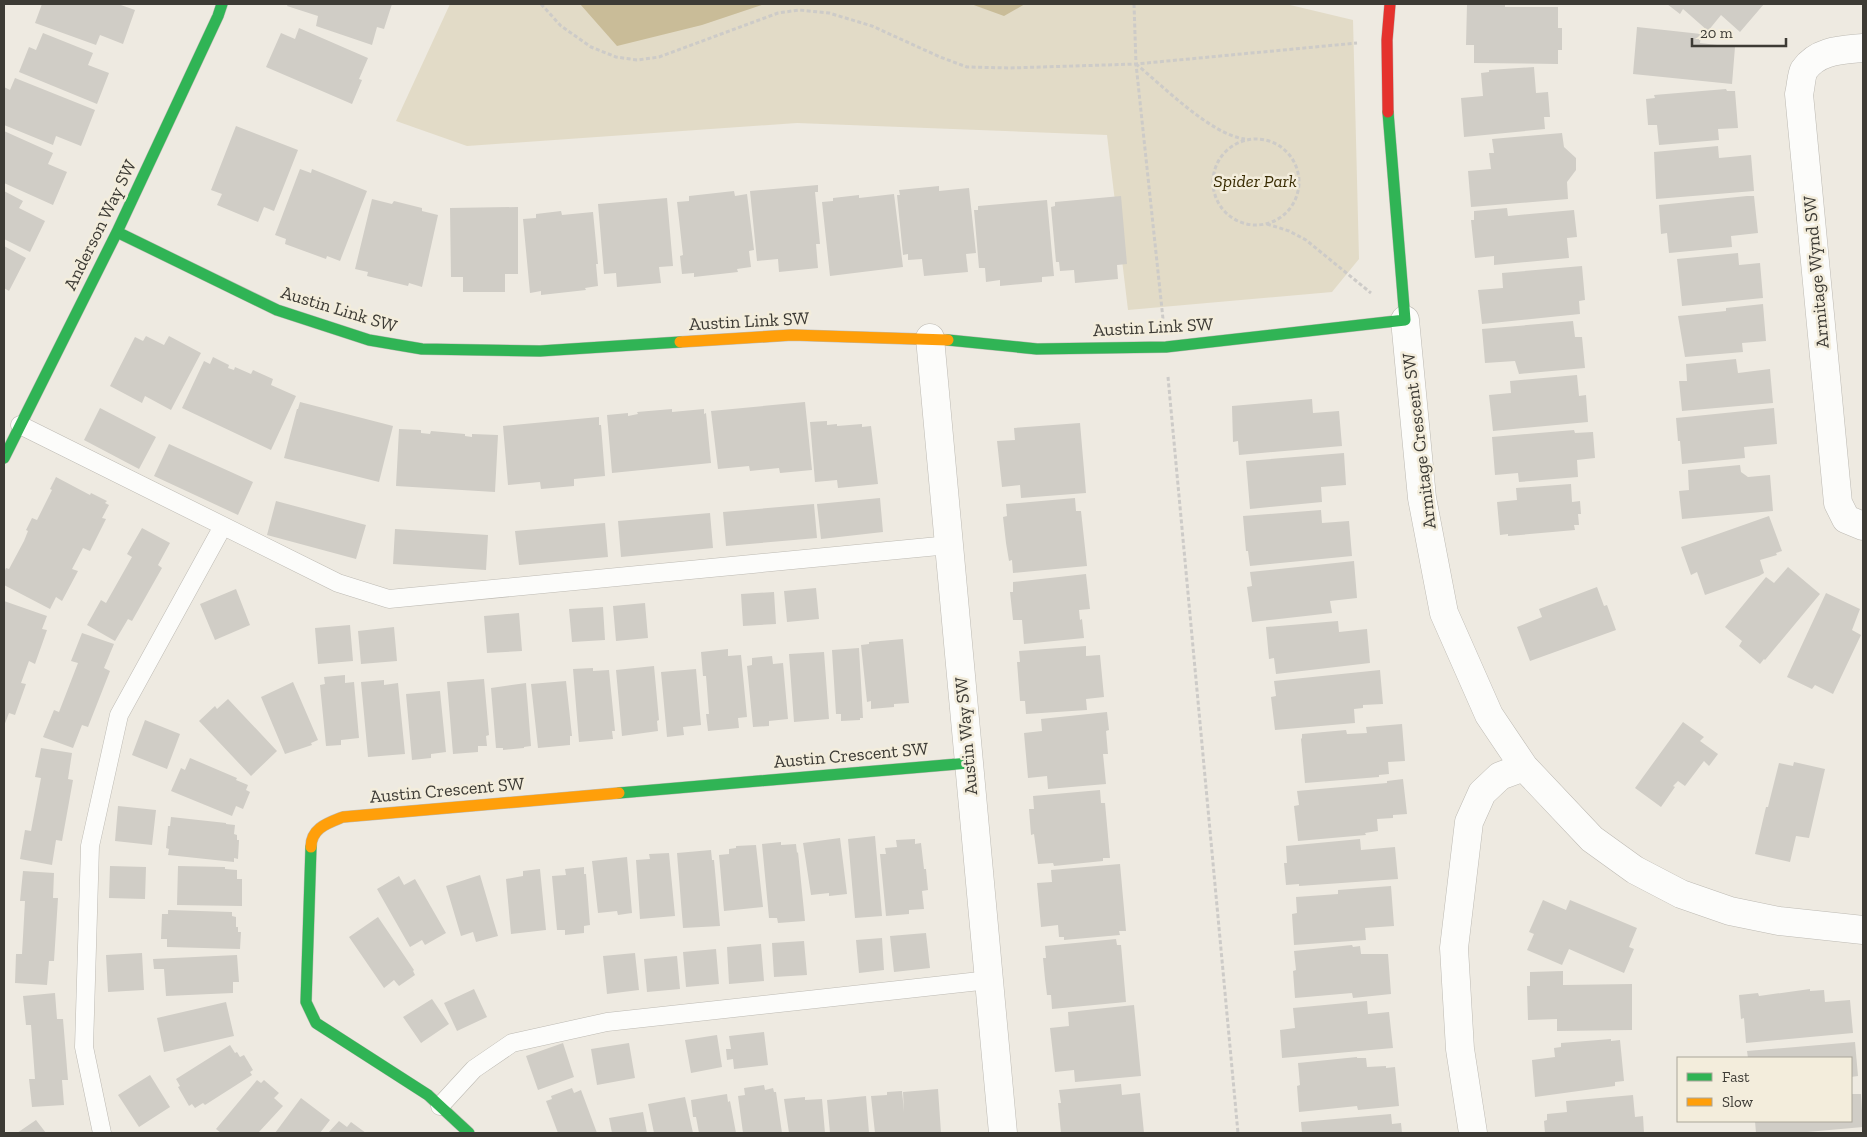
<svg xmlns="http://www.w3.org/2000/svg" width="1867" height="1137" font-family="'Zilla Slab',serif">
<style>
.green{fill:#e2dbc7}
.water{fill:#c9bc98}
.building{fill:#d0cdc6}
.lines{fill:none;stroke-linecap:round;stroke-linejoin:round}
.lane-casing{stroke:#bdbab3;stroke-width:19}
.street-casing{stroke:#bdbab3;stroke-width:29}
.fast-casing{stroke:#bdbab3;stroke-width:12}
.slow-casing{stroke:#bdbab3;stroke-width:12}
.jam-casing{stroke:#bdbab3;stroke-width:12}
.path{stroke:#cdcbc8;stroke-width:3;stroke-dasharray:4 2.5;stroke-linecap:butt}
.lane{stroke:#fcfcfa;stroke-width:18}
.street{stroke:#fcfcfa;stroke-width:28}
.fast{stroke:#30b455;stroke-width:11}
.slow{stroke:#ff9f0a;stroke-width:11}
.jam{stroke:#e5322d;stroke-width:11}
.labels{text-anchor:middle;stroke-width:5;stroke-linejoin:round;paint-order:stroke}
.park-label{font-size:18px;font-style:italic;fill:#3a2d04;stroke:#f3eddc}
.street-label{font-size:18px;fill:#3d3b35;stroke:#f3eddc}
</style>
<rect width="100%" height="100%" fill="#eeeae1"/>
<path class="green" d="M450,4H1286L1353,20L1359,259L1332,292L1128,310L1107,135L797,123L467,146L396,121Z"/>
<path class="water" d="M580,4H765L702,25L617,46Z
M971,4H1025L1004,16Z"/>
<path class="building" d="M42,4H118L135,10L123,44L100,35L96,45L35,23Z
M288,4H392L384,29L377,27L372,45L316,26L318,16L287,6Z
M1467,4H1505V7H1558V28H1562V50H1558V64L1474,63V45H1466Z
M1667,4H1764L1740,32L1721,15L1708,31L1683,9L1680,14Z
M1637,27L1701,34L1700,43L1735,47L1732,84L1633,74Z
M299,28L368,58L359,79L362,80L352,104L266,67L281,33L295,39Z
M43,33L93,53L88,65L109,73L97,104L19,72L29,47L36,50Z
M1534,67L1536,93L1548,92L1550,117H1544L1545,129L1464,137L1461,98L1483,96L1481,73L1489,72V70Z
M15,78L95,110L81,146L56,136L53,145L4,125V87L10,90Z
M1726,89L1727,91H1735L1738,128L1718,129L1719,140L1659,145L1657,125H1648L1646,99L1655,98L1654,95Z
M236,126L298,150L274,211L264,207L258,222L217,205L222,194L211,190Z
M4,131L53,153L48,164L67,172L53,205L4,183Z
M1562,133L1564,147L1576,158V170L1567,182L1568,199L1471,207L1468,171L1491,169L1489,153H1494L1492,139Z
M1718,146L1719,158L1751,155L1754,191L1656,199L1654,152Z
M300,169L311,173L312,169L367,191L340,261L327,256L326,259L285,244L286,239L275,235Z
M818,185V192H815L820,244H816L818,268L779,272L778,259L757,261L750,191Z
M939,186V191L969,188L976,253L966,254L968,272L924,276L922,259L908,260V254L903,255L897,195H900L899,190Z
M4,191L23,201L19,208L45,221L30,252L4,239Z
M734,191L735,196L747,194L754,250L749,251L751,267L737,269L738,272L694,277V273L682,274L680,256L683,255L677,202L689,201V196Z
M894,194L903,267L830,276L822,202L833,201V198L859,195V198Z
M1121,196L1127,264L1117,265L1118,279L1075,283L1074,270L1060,271L1059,262H1056L1051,207L1055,206V202Z
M1747,196H1754L1758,233L1731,236L1732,247L1669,253L1667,233L1661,234L1659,205Z
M667,198L673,266L659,267L661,283L617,287L616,273L604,274L598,204Z
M372,199L392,204L394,201L422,208V211L438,215L422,287L409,283L408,286L367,276L368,272L355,269Z
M1047,200L1054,276L1042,277V282L1000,286V280L986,282L985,268H979L974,210H978V206Z
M518,207V274H505V292H463V277H451L450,208Z
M1507,208L1508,216L1574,210L1577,237L1567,238L1569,258L1494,265V256L1475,258L1471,220H1474V211Z
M561,211L562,215L593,212L598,264H596L598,286L585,288L586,290L541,295V291L530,293L523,219L536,218V214Z
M4,246L26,258L9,291L4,288Z
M1738,253L1739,265L1760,263L1763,298L1682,306L1677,259Z
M1582,266L1585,300L1579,301L1580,314L1482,324L1478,290L1503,288L1502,273Z
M1763,304L1766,341L1742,343L1743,352L1685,357L1678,316L1726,311V308Z
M1573,321L1575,337H1582L1585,368L1519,374L1515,361L1485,363L1482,329Z
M146,336L164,345L169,336L201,353L171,410L145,396L142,403L110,386L135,337L143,341Z
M213,357L229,365L228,368L234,370L235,367L251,374L253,370L273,379L271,385L296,396L271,450L182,408L204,361L210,364Z
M1736,359L1738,373L1770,369L1773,403L1682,411L1679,381H1687L1686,364Z
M1577,375L1579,396L1586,395L1588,422L1493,431L1489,395L1511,393L1510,381Z
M1312,399L1313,413L1339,411L1342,446L1239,455L1238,441L1233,442L1232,406Z
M300,402L393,426L379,482L284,458L297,409H298Z
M805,402L812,470L780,473L779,468L750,471L749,466L718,469L711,411Z
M100,408L156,437L139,469L84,440Z
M1774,408L1777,444L1744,447L1745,458L1682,464L1680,441H1678L1676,418Z
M672,409V412L704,409V414L706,413L711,463L612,473L607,415L628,413V416L638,414L637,412Z
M599,417V425H601L605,476L574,479V486L541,489L540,482L508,485L503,426Z
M827,421V425L837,424V426L862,424V427L871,426L878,484L838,488L837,480L815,482L810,422Z
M1080,423L1086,493L1021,498L1020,485L1002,487L997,441L1015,440L1014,428Z
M399,429L421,430V433L430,434L431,431L465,434V436L472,437V434L498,435L495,492L396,486Z
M1574,430L1575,433L1593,432L1595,458L1577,460L1578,477L1519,482L1518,473L1495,475L1492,437Z
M169,444L253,482L238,515L154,476Z
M1344,453L1346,485L1321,487L1322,502L1250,509L1246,461Z
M1740,465L1741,472L1748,477L1770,475L1773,511L1682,519L1679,491L1689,490L1688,470Z
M56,477L90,495L91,493L107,501L105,503L109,505L102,518L106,519L90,551L83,548L72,569L78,571L62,601L56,597L50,609L4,585V573L6,568L9,569L24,541L28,531L26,530L32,518L37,520L52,490L50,489Z
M1571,484L1572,502L1580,501L1581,514H1578L1579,525H1574L1575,530L1508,536V534L1500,535L1497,502L1517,500L1516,488Z
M880,498L883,532L821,539L817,504Z
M1075,498L1076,511H1081L1087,566L1013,573L1012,560L1009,561L1006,543L1003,517L1007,516L1006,504Z
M276,501L366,525L356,559L267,535Z
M814,504L817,538L726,546L723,512Z
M1321,510L1322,523L1349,521L1352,556L1250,566L1248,551H1246L1243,516Z
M710,513L713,548L621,557L618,521Z
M1769,516L1782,551L1776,553L1777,555L1760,560L1764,573L1759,576L1705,595L1697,572L1691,575L1681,547Z
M605,523L608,557L519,565L515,531Z
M142,528L170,543L158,565L162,568L132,621L128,619L115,641L87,625L101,600L106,603L132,557L127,554Z
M395,529L488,535L486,570L393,564Z
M1354,561L1357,598L1330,601L1332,613L1252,622L1247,587L1252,586L1250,572Z
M1788,567L1820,594L1765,660L1764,659L1760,664L1739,646L1742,641L1725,627L1766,577L1774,583Z
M1086,574L1090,609L1079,610L1080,620L1082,619L1084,638L1024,644L1022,620H1013L1010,592H1013V582Z
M1597,587L1604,606L1607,605L1616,630L1530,661L1517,627L1542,617L1539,609Z
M816,588L819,619L787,622L784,591Z
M236,589L250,625L215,640L200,604Z
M774,592L776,624L743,626L741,594Z
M1826,593L1860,609L1852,630L1861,635L1833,694L1815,685L1812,689L1787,677Z
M4,601L47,616L42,629L47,630L35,664L29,661L21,683L26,684L15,715L9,713L4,726Z
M645,603L648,638L616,641L613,606Z
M603,607L605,640L572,642L569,609Z
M519,613L522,651L487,653L484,616Z
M1338,621L1339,632L1367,629L1370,663L1276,674L1274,658L1269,659L1266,627Z
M350,625L353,661L318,664L315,628Z
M394,627L397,661L361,664L358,631Z
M82,633L114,644L104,668L110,671L88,727L82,725L73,748L43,737L54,710L59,712L78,663L71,661Z
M903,639L909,703L894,704V707L871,709V701L867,702L861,645L869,644V642Z
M1086,646V656L1100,655L1104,697L1086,699L1087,710L1026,714L1025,701H1020L1017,662H1020L1019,651Z
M859,648L863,718H860V720L841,721V714H836L832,650Z
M728,649V656L741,655L747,717L738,718L739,728L708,731L706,714H709L706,676H703L701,652Z
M824,652L829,719L794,722L789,654Z
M772,656L773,664L783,663L788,719L769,721V726L753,727L747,666L752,665V658Z
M654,666L659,720L657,721L658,731L622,736L616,670Z
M593,668V671L609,670L615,731H612L613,739L579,742L573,669Z
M696,669L701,725L683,727L684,735L667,737L661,672Z
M1380,670L1383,704L1363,705V708L1354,709L1355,723L1275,730L1271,697L1276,696L1274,681Z
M345,675V683L354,682L359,738L341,740V745L326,746L320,685L325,684L324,677Z
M484,679L489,735L486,736L487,746H478V752L453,754L447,682Z
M384,680V685L398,683L405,754L368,757L361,682Z
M566,681L572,736H570V745L538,748L531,684Z
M293,682L318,740L311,743L312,745L285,754L261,697Z
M526,683L531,746L524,747V748L503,750V748H496L491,688Z
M440,691L446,752L431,754V758L412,760L406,694Z
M228,699L277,751L251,776L199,721L215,706L217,709Z
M1107,712L1109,730L1106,731L1108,754H1103L1106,784L1048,789L1047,776L1028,778L1024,733L1042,731L1041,719Z
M145,720L180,734L167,769L132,755Z
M1683,722L1704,737L1700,741L1718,754L1709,766L1704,761L1685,786L1678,781L1673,786L1675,787L1661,807L1635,788Z
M1402,724L1405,761L1388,762L1389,774L1379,775V777L1305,783L1301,739L1302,738V734L1346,730L1347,734L1367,733L1366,727Z
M41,748L72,753L68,779L73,780L62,841L56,840L52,865L20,859L25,830L31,831L41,778L35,777Z
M190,758L237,778L236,780L248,785L246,790L250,792L243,809L236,806L232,816L171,791L181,768L185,770Z
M1794,762L1825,769L1809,838L1796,836L1790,862L1755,854L1766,807H1768L1779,763L1793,766Z
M1403,779L1407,814L1393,815V818L1377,819L1378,831L1365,833L1366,835L1298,841L1294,806L1299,805L1297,791L1387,783V781Z
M1100,790L1101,803H1105L1110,858H1103V861L1054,866L1053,863L1038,864L1034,834L1031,835L1029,809H1034L1033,796Z
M118,806L156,810L152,845L115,841Z
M171,817L226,823V824L235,825L234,834L237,835V840H239L238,859L234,858V862L168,855L169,849L166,848L168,826H170Z
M875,836L882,916L855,918L848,839Z
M840,838L847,894L829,896V893L811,895L803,843Z
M915,839V844L921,843L924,869H926L928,890L922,891L924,909L909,910V914L886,916L880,854H886L885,848L897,847L896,840Z
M1360,839L1361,850L1395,847L1398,879L1299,886V884L1286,885L1284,863H1287L1286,846Z
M781,842V845L796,844L797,853L798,852L805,921L778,923L777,918H769L762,844Z
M756,845L763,907L724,911L719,855L729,854V849L736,848V846Z
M711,850L712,860H714L720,926L683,928L677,853Z
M669,853L675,916L640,919L636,860L650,859L649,854Z
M627,857L632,913L618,915L617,911L598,913L592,861Z
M1120,864L1126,931H1119L1120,935L1064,940V937H1059L1058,925L1041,927L1037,883L1052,882L1051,870Z
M110,866L146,867L145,899L109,898Z
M178,866L225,867V869L237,870V879H242V906L177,905Z
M584,867V874H586L590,925L584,926V933L565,935V930H557L552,876L566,875L565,869Z
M540,869L546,930L511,934L506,879L523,876V871Z
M23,871L54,873L53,898H58L54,961H49L47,985L15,983L16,954H22L25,901H20Z
M480,875L498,936L476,942L473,932L461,936L446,886Z
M399,876L404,885L415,879L446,933L425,945L422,940L410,947L377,889Z
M1391,886L1394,926L1365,928L1366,940L1294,945L1292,914L1297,913L1296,897L1338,894V890Z
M1543,900L1566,910L1570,900L1637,928L1629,947L1634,949L1624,973L1569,949L1562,965L1527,950L1534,934L1529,932Z
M168,910L232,912V916L236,917V927H238V932H241L240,949L167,947V939H161L162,914H168Z
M378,917L414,970L413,971L415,975L399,986L394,980L384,988L349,937Z
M926,933L930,968L894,972L890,936Z
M882,938L884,970L859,973L856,940Z
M1116,939L1117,945H1121L1126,1002L1052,1009L1051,995H1047L1045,979L1043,958H1046L1045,946Z
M804,941L807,975L774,977L772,943Z
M761,944L764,981L729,984L727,947Z
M1352,945L1353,947L1360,946L1361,954H1388L1391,994L1353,998L1352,993L1295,998L1293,971L1296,970L1294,951Z
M716,949L719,984L686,987L683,952Z
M142,953L144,990L108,992L106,955Z
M635,953L639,990L607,994L603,956Z
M237,955L239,982H233V993L166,996L164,969H154L153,959Z
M677,956L680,989L647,992L644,959Z
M1563,971V985L1632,984V1030L1557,1031V1019L1528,1020L1527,986H1530V972Z
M474,989L487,1017L457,1031L444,1003Z
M1810,989V991L1824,990L1825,1002L1850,1000L1853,1033L1746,1043L1744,1018L1741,1019L1739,995L1758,993L1759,996Z
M55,993L57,1019H63L68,1080H62L64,1105L32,1107L29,1079H35L31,1025H26L23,996Z
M432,999L449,1024L421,1043L403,1017Z
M1367,1001L1368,1014L1389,1012L1393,1048L1282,1058L1280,1030L1295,1028L1293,1008Z
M226,1002L234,1036L164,1052L157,1018Z
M1134,1005L1141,1076L1075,1082L1074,1070L1055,1072L1050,1028L1069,1026L1068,1012Z
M764,1032L768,1065L734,1069L733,1059L727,1060L726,1049H731L729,1036Z
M717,1035L722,1067L691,1073L685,1040Z
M1611,1039V1041L1620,1040L1624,1081L1615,1082V1086L1535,1097L1532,1060L1555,1057L1554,1048L1561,1047V1043Z
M1855,1042L1858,1076L1851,1077V1058H1748L1747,1051Z
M563,1043L574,1077L538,1090L526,1056Z
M629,1043L635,1078L597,1085L591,1049Z
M230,1045L235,1053L237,1052L240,1057L244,1055L253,1070L250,1072L252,1075L205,1105L203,1103L195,1108L192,1104L189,1106L178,1087L180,1086L176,1079Z
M1357,1057V1058H1366L1367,1067L1386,1066V1068L1395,1067L1399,1106L1358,1110L1357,1106L1299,1112L1297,1086L1300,1085L1298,1063Z
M150,1075L170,1107L139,1127L118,1095Z
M257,1080L261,1083L264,1080L279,1093L274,1098L283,1106L258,1133H221L216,1129Z
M1121,1084L1122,1095L1140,1093L1144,1133H1061L1058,1103H1061L1059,1090Z
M764,1085L765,1090L773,1088L774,1092H776L782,1133H743L738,1096L745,1095L744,1088Z
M572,1088L574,1093L581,1090L597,1133H558L546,1101L552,1099L551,1096Z
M938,1089L941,1133H875L871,1096L887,1095V1092L902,1091L904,1112L903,1092Z
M727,1094L728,1102L730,1101L736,1133H699L696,1117H693L691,1100Z
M1851,1094H1861L1863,1127L1796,1133H1756L1755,1121H1851Z
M1633,1095L1635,1117L1643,1116L1644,1133H1545L1544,1121L1547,1120V1114L1567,1112L1566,1101Z
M866,1096L869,1133H830L827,1100Z
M685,1097L693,1133H654L648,1104Z
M805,1097V1100L822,1099L825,1133H789L784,1099Z
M301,1098L330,1120L320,1133H275Z
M643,1112L647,1133H612L609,1118Z
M1391,1114L1392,1124L1401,1123L1402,1133H1302L1301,1122Z
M36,1120L46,1133H17Z
M339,1121L347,1127L351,1122L366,1133H328Z"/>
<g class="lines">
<defs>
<path id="lane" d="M20,425L338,583L389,599L949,545
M440,1106L474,1069L512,1043L607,1022L989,980
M102,1133L84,1047L90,846L119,715L223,526"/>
<path id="street" d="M1863,48C1842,50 1818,50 1804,70C1801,76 1801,87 1799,94L1838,503L1846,519L1863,526
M1405,320L1422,498L1444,613L1489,715L1524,767L1592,839L1635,870L1681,894L1730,911L1779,921L1863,930
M930,338L1003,1133
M1473,1133L1460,1049L1454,948L1469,822L1482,793L1500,776L1524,767"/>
<path id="fast" d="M117,232L277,310L369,340L422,349L540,351L680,342
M948,340L1037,349L1166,347L1405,320L1388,112
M4,458L117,232L218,16L222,4
M619,793L969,763
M311,847L306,1002L316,1023L428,1095L469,1133"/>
<path id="slow" d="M680,342L792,335L948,340
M311,847C311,828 328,823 343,817L619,793"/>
<path id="jam" d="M1388,112L1387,40L1390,4"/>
</defs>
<use href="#lane" class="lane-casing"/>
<use href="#street" class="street-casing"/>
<use href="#fast" class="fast-casing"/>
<use href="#slow" class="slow-casing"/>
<use href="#jam" class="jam-casing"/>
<path class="path" d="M541,4L561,26L591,47L616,57L637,60L659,57L778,13L799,10L829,13L872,26L940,57L967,67L1010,68L1136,64L1357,43
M1134,4L1136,64L1163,319
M1136,64C1163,86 1211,135 1245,139
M1213 182a43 43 0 1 1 86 0a43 43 0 1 1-86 0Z
M1267,224L1289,231L1306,240L1371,293
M1168,377L1238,1133"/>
<use href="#lane" class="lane"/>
<use href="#street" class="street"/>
<use href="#fast" class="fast"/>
<use href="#slow" class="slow"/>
<use href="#jam" class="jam"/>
</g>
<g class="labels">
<g class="park-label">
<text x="1255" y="187">Spider Park</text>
</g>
<g class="street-label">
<text transform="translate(100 225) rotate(-64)" y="6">Anderson Way SW</text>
<text transform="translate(1816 272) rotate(-95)" y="6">Armitage Wynd SW</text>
<text transform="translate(339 309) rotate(17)" y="6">Austin Link SW</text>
<text transform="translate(749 321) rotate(-3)" y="6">Austin Link SW</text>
<text transform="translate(1153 327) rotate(-3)" y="6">Austin Link SW</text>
<text transform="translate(1419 441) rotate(-97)" y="6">Armitage Crescent SW</text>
<text transform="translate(966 736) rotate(-95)" y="6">Austin Way SW</text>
<text transform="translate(851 755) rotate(-5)" y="6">Austin Crescent SW</text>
<text transform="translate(447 790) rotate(-5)" y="6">Austin Crescent SW</text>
</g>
</g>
<rect width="1867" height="1137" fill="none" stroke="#3d3b35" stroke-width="10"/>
<rect x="1677" y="1057" width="175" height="65" fill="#f3eddc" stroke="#aaa699"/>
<rect x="1687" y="1073" width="25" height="8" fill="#30b455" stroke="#aaa699"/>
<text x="1722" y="1082" font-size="15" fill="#3d3b35">Fast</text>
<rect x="1687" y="1098" width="25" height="8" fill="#ff9f0a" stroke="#aaa699"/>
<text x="1722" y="1107" font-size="15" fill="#3d3b35">Slow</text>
<path d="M1692 38v8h94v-8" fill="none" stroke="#3d3b35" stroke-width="2.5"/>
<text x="1700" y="38" font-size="15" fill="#3d3b35" stroke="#f3eddc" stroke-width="4" paint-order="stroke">20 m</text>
</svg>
